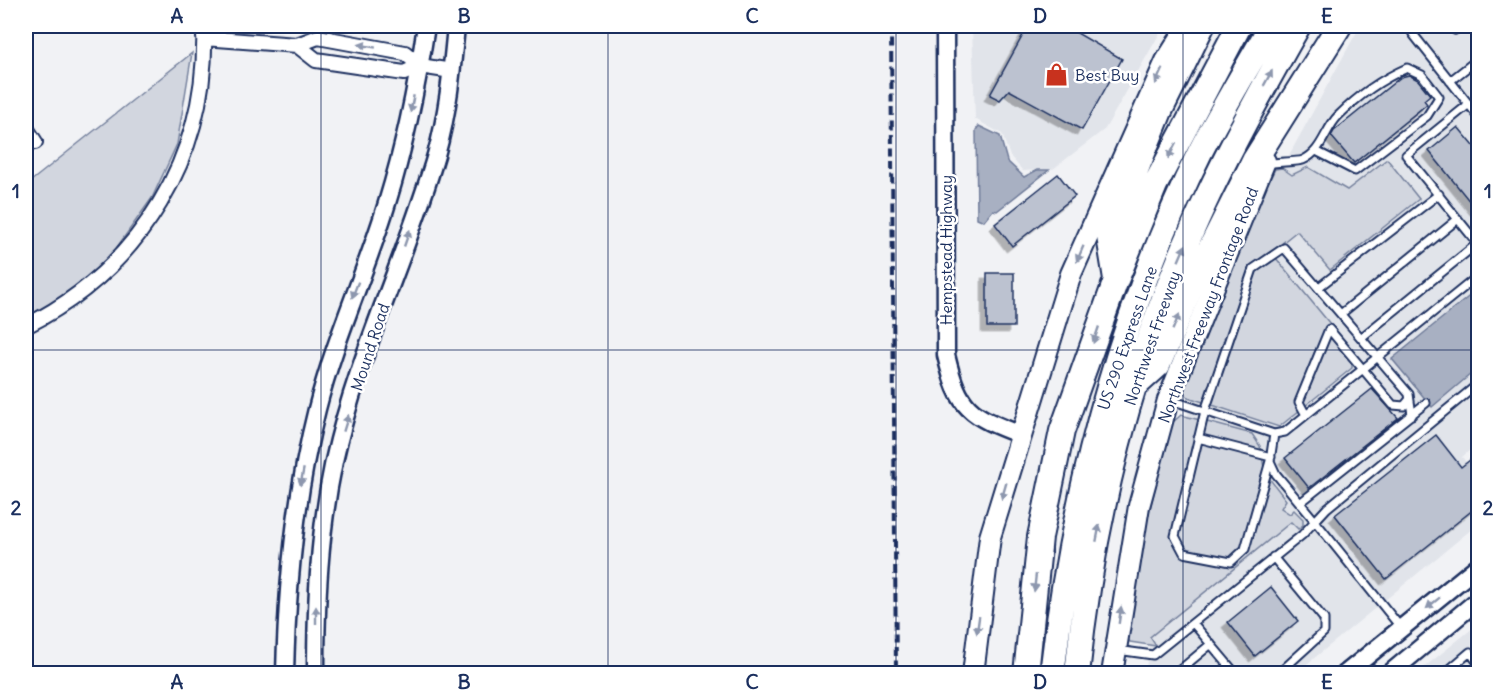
<svg xmlns="http://www.w3.org/2000/svg" width="1504" height="699" font-family="Delius,sans-serif">
<style>
.built{fill:#e1e4ea}
.green{fill:#d2d6df;stroke:#76829e;stroke-width:1.5}
.water{fill:#a8b0c2;stroke:#707c9a;stroke-width:1.5}
.building{fill:#bcc2d0;stroke:#1b2f5e;stroke-width:1.5;filter:url(#shadow)}
.lines{fill:none;stroke-linecap:round;stroke-linejoin:round}
.service-casing{stroke:#1b2f5e;stroke-width:11}
.minor-casing{stroke:#1b2f5e;stroke-width:18}
.tertiary-casing{stroke:#1b2f5e;stroke-width:21}
.secondary-casing{stroke:#1b2f5e;stroke-width:24}
.motorway-casing{stroke:#1b2f5e;stroke-width:28}
.service{stroke:#fff;stroke-width:7}
.minor{stroke:#fff;stroke-width:14}
.tertiary{stroke:#fff;stroke-width:16}
.secondary{stroke:#fff;stroke-width:20}
.motorway{stroke:#fff;stroke-width:24}
.rail{stroke:#1b2f5e;stroke-width:4;stroke-dasharray:9 4.5;stroke-linecap:butt}
.oneway{fill:#8d97ae}
.grid{fill:none;stroke:#1b2f5e;stroke-width:1.5;stroke-opacity:0.55}
.labels{text-anchor:middle;stroke-width:5;stroke-linejoin:round;paint-order:stroke}
.poi-label{font-size:16px;fill:#1b2f5e;stroke:#fff;text-anchor:start}
.street-label{font-size:16px;fill:#1b2f5e;stroke:#fff}
.neatline{fill:none;stroke:#1b2f5e;stroke-width:2}
.grid-label{font-size:20px;text-anchor:middle;font-weight:bold;fill:#1b2f5e}
</style>
<defs>
<filter id="shadow"><feDropShadow dx="-5.5" dy="5.5" stdDeviation="0" flood-color="#0004"/></filter>
</defs>
<rect width="100%" height="100%" fill="#f1f2f5"/>
<filter id="ink" filterUnits="userSpaceOnUse"><feTurbulence type="fractalNoise" baseFrequency=".0167" numOctaves="2"/><feDisplacementMap in="SourceGraphic" scale="12" xChannelSelector="R" yChannelSelector="G"/><feConvolveMatrix kernelMatrix="1 2 1 2 8 2 1 2 1" color-interpolation-filters="sRGB"/></filter>
<g filter="url(#ink)">
<path class="built" d="M972,26H1164L1105,129L1053,169L1023,171L1010,156L1002,134L975,119Z
M1360,26H1478V289L1392,359L1432,407L1478,368V443L1462,457L1478,477V524L1296,673L1145,674L1183,429L1217,327L1237,279L1347,191L1292,175L1282,168Z
M1478,624V673H1417Z"/>
<path class="green" d="M192,53L177,144L152,198L110,257L56,302L26,320V185Z
M1387,159L1419,199L1330,270L1297,231L1271,252L1358,358L1352,363V368L1279,427L1188,397L1184,392V383L1238,243L1275,169L1282,168L1292,175L1308,167L1347,190Z
M1181,415L1252,434L1260,446L1265,473L1286,500L1281,508L1290,514L1294,510L1303,519V525L1298,529L1291,522L1150,637L1156,646L1130,642L1127,638L1145,528L1172,423Z"/>
<path class="water" d="M979,126L1000,136L1007,161L1024,177L1037,170H1049L997,211L993,210L984,221L977,218L976,130Z
M1478,289V368L1432,407L1392,359Z"/>
<path class="building" d="M1028,26H1065L1122,59L1082,130L1009,90L1000,100L990,95Z
M1409,75L1418,80L1430,95L1424,100L1427,104L1354,163L1331,136L1334,131L1401,77Z
M1458,127L1479,152V213L1429,151Z
M1058,174L1075,196L1012,246L995,224Z
M987,273H1014V327H987Z
M1372,389L1398,418L1309,488L1285,458Z
M1436,435L1461,467L1479,453V505L1386,579L1335,515Z
M1271,587L1298,621L1255,656L1228,622Z"/>
<g class="lines">
<defs>
<path id="service" d="M1409,26L1413,34L1478,116
M1451,26L1455,30L1462,26
M1450,81L1478,59
M1469,104L1406,155L1478,244
M1266,164C1275,162 1298,162 1303,160C1322,152 1325,129 1338,116C1357,97 1382,79 1407,68L1422,75L1439,97L1427,116L1355,171L1316,151
M1319,287L1439,194
M1342,313L1458,219
M1362,337L1478,243
M1171,400L1274,434L1270,461L1276,474L1315,521L1327,508L1478,384
M1306,415L1299,402L1329,329L1393,405L1404,406L1409,400
M1274,434L1285,432L1478,276
M1198,438L1271,457
M1270,461L1245,549L1231,562L1184,553L1175,536L1205,411L1253,269L1284,248L1409,394L1412,415
M1300,503L1426,403
M1273,557L1324,619V632L1278,674
M1193,623L1236,674
M1117,650L1153,655L1302,535L1315,521L1401,628
M1175,674L1211,644
M1444,674L1470,652L1478,663"/>
<path id="minor" d="M204,38L297,45L318,37L405,53L420,66
M297,45L316,60L404,73L420,66L452,71
M26,128L35,142
M26,326C141,268 209,155 204,26"/>
<path id="tertiary" d="M945,26L946,355C959,410 969,415 1021,435
M285,674C287,583 295,496 317,409C335,338 366,272 387,203C405,145 417,85 426,26
M316,674C316,602 319,532 334,461C357,356 406,258 436,155C448,114 452,69 456,26
M1345,674L1478,566
M1389,674L1478,600"/>
<path id="secondary" d="M973,674L990,537L1071,274L1166,61L1188,26
M1112,674L1139,506L1168,400L1265,161"/>
<path id="motorway" d="M1116,279L1109,236L1160,111L1202,26
M1138,383L1158,365L1190,289L1254,161L1339,26
M1026,674L1040,537L1062,431L1116,280L1155,185L1239,26
M1052,674C1073,493 1119,316 1200,152C1222,109 1247,68 1271,26
M1077,674C1093,517 1132,362 1197,219C1227,152 1262,89 1298,26"/>
</defs>
<use href="#service" class="service-casing"/>
<use href="#minor" class="minor-casing"/>
<use href="#tertiary" class="tertiary-casing"/>
<use href="#secondary" class="secondary-casing"/>
<use href="#motorway" class="motorway-casing"/>
<use href="#service" class="service"/>
<use href="#minor" class="minor"/>
<use href="#tertiary" class="tertiary"/>
<use href="#secondary" class="secondary"/>
<use href="#motorway" class="motorway"/>
<path class="rail" d="M891,26L896,674"/>
</g>
<defs><path id="oneway-solid" d="M-6-.8H1V-3.2L6.5 0L1 3.2V.8H-6Z" transform="scale(1.5)"/></defs>
<g class="oneway">
<use href="#oneway-solid" transform="translate(367 46) rotate(-170)"/>
<use href="#oneway-solid" transform="translate(1159 76) rotate(114)"/>
<use href="#oneway-solid" transform="translate(1268 78) rotate(-61)"/>
<use href="#oneway-solid" transform="translate(412 104) rotate(101)"/>
<use href="#oneway-solid" transform="translate(1172 151) rotate(117)"/>
<use href="#oneway-solid" transform="translate(407 238) rotate(-71)"/>
<use href="#oneway-solid" transform="translate(1182 253) rotate(-67)"/>
<use href="#oneway-solid" transform="translate(1080 254) rotate(113)"/>
<use href="#oneway-solid" transform="translate(355 290) rotate(111)"/>
<use href="#oneway-solid" transform="translate(1176 322) rotate(-67)"/>
<use href="#oneway-solid" transform="translate(1096 335) rotate(109)"/>
<use href="#oneway-solid" transform="translate(346 423) rotate(-73)"/>
<use href="#oneway-solid" transform="translate(302 477) rotate(101)"/>
<use href="#oneway-solid" transform="translate(1004 491) rotate(106)"/>
<use href="#oneway-solid" transform="translate(1098 533) rotate(-79)"/>
<use href="#oneway-solid" transform="translate(1035 583) rotate(96)"/>
<use href="#oneway-solid" transform="translate(1433 603) rotate(141)"/>
<use href="#oneway-solid" transform="translate(316 615) rotate(-90)"/>
<use href="#oneway-solid" transform="translate(1120 615) rotate(-82)"/>
<use href="#oneway-solid" transform="translate(978 625) rotate(98)"/>
</g>
</g>
<path class="grid" d="M321,26V674M608,26V674M896,26V674M1183,26V674M26,350H1478"/>
<defs>
<symbol id="shop-bare" viewBox="-9 -9 18 18"><path d="M-5-2.5h2.3a2.7 3.5 0 0 1 5.4 0H5L5.5 6h-11ZM-1.5-2.5h3a1.5 2.3 0 0 0-3 0Z" fill="#c8321e" stroke="#fff" stroke-width="2.5" paint-order="stroke"/></symbol>
</defs>
<g fill-rule="evenodd">
<use href="#shop-bare" x="1040" y="58" width="33" height="33"/>
</g>
<g class="labels">
<g class="poi-label">
<text x="1075" y="81">Best Buy</text>
</g>
<g class="street-label">
<text transform="translate(946 250) rotate(-90)" y="6">Hempstead Highway</text>
<text transform="translate(1208 305) rotate(-69)" y="6">Northwest Freeway Frontage Road</text>
<text transform="translate(1127 338) rotate(-71)" y="6">US 290 Express Lane</text>
<text transform="translate(1152 338) rotate(-71)" y="6">Northwest Freeway</text>
<text transform="translate(370 347) rotate(-72)" y="6">Mound Road</text>
</g>
</g>
<rect width="1504" height="699" fill="none" stroke="#fff" stroke-width="66"/>
<rect x="33" y="33" width="1438" height="633" class="neatline"/>
<g class="grid-label">
<text x="177" y="23">A</text>
<text x="464" y="23">B</text>
<text x="752" y="23">C</text>
<text x="1040" y="23">D</text>
<text x="1327" y="23">E</text>
<text x="16" y="198">1</text>
<text x="1488" y="198">1</text>
<text x="16" y="515">2</text>
<text x="1488" y="515">2</text>
<text x="177" y="689">A</text>
<text x="464" y="689">B</text>
<text x="752" y="689">C</text>
<text x="1040" y="689">D</text>
<text x="1327" y="689">E</text>
</g>
</svg>
